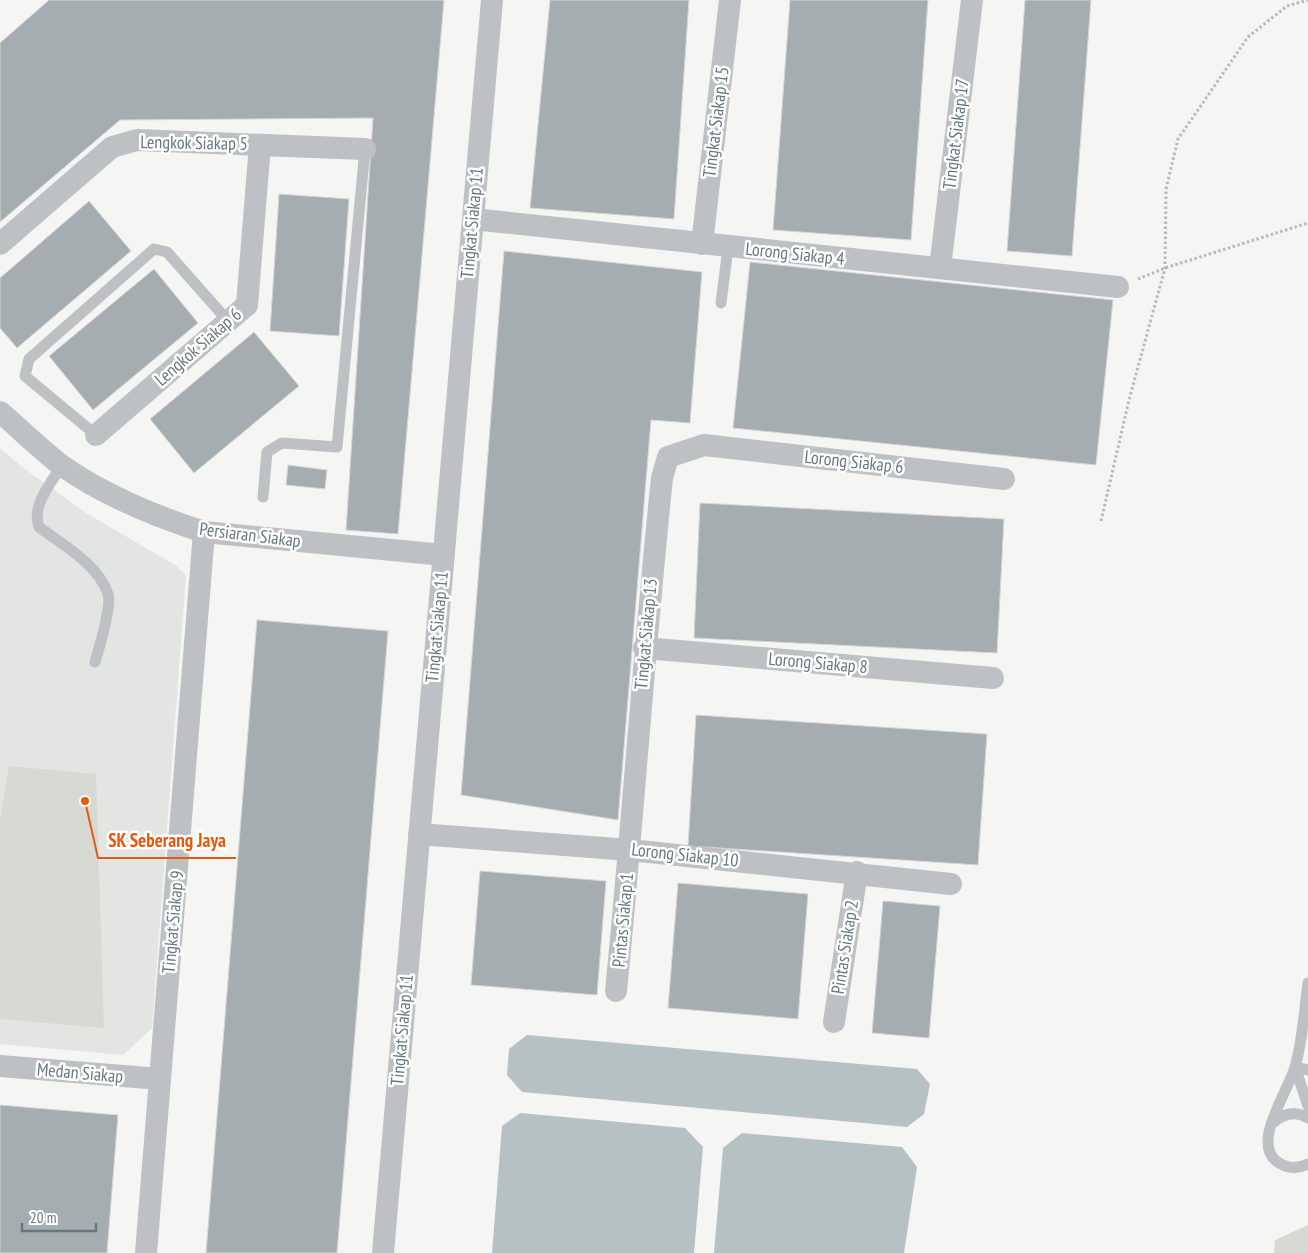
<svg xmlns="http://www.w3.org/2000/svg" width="1308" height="1253" font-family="'PT Sans Narrow',sans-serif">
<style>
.built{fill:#e3e5e3}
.green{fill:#d6dad2}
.water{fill:#b6c1c4}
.building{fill:#a5adb1;stroke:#d7d7d5}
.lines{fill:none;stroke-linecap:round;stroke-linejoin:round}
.path{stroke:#b7babc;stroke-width:3;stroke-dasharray:2.5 2.5;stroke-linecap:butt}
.service{stroke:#bdc1c4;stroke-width:11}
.minor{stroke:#bdc1c4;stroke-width:22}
.labels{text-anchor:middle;stroke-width:5;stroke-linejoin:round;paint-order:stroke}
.street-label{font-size:18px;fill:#687880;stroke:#fff}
.leader{fill:none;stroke:#e8590c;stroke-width:2}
.callout-dot{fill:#e8590c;stroke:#fff;stroke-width:2}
.callout-label{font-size:19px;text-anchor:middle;font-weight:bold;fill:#e8590c;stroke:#fff;stroke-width:5;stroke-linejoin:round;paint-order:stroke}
</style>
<rect width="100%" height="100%" fill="#f5f5f3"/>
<path class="built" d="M0,448L22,467L86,513L175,565L186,575L152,1028L123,1055L0,1044Z"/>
<path class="green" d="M9,766L96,774L104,1028L0,1019V820Z
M1308,1225V1253H1274L1275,1240Z"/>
<path class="water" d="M527,1035L917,1069L930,1084L924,1114L907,1127L522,1092L507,1075L509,1049Z
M520,1113L685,1128L703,1147L694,1253H492L502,1126Z
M742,1133L902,1147L917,1167L904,1253H714L723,1148Z"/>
<path class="building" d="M49,0H444L398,534L346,530L373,118L120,120L0,222V43Z
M550,0H689L674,219L530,208Z
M790,0H928L911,240L773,230Z
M1025,0H1091L1072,256L1007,251Z
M279,194L349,199L339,336L270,331Z
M89,201L131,251L17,348L0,328V278Z
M504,251L702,272L690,423L651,420L618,820L461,795Z
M750,262L1113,300L1096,465L733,428Z
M154,269L198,323L93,410L49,356Z
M254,332L299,386L194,473L150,419Z
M288,465L327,470L325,489L286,485Z
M700,503L1004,519L997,653L694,638Z
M257,620L388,631L337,1253H206Z
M696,715L987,734L978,865L688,846Z
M480,871L606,881L597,995L471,985Z
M678,883L808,894L798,1019L668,1008Z
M883,901L940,906L929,1038L872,1033Z
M0,1105L118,1115L107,1253H0Z"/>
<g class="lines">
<path class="path" d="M1138,279L1165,268L1308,223
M1101,521L1129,400L1165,268L1166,189L1178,139L1248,37L1287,6L1308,0"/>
<path class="service" d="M721,303L728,248
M96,435L25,376L29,359L154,249L167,252L228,321
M62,465C51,483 31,506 39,527C63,545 98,564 108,594C112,606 99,648 95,662
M263,497L267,452L282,443L337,447L365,149
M1308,983C1304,1011 1303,1040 1295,1067C1288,1093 1246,1149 1283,1165C1291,1169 1300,1168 1308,1164
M1295,1067L1308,1106
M1295,1067L1308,1070
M1273,1123C1283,1114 1295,1110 1308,1118"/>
<path class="minor" d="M473,219L1118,287
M0,244L112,147L137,140L365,149
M702,244L730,0
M940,268L972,0
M0,412C20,429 40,449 61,465C105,496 154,516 204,532L444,555
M96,435L247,305L260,145
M644,648L993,678
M419,834L630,850L951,884
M616,991C633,820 644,649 662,478L668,457L704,445L1004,479
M834,1022L857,872
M0,1066L160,1079
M146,1253L204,532
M383,1253L492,0"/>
</g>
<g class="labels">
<g class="street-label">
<text transform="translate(716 122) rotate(-83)" y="6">Tingkat Siakap 15</text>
<text transform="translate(956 134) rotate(-83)" y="6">Tingkat Siakap 17</text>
<text transform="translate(194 143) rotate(1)" y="6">Lengkok Siakap 5</text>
<text transform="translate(472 223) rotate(-85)" y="6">Tingkat Siakap 11</text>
<text transform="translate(795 254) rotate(6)" y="6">Lorong Siakap 4</text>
<text transform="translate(198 347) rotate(-41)" y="6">Lengkok Siakap 6</text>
<text transform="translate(854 462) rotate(6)" y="6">Lorong Siakap 6</text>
<text transform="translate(250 535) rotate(7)" y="6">Persiaran Siakap</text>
<text transform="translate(437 627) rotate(-85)" y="6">Tingkat Siakap 11</text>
<text transform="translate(646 634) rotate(-85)" y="6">Tingkat Siakap 13</text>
<text transform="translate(818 663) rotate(5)" y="6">Lorong Siakap 8</text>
<text transform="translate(685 855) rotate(6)" y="6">Lorong Siakap 10</text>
<text transform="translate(623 920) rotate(-85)" y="6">Pintas Siakap 1</text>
<text transform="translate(173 922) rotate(-85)" y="6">Tingkat Siakap 9</text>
<text transform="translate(845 947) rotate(-81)" y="6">Pintas Siakap 2</text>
<text transform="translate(402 1030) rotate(-85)" y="6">Tingkat Siakap 11</text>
<text transform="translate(80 1073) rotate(5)" y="6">Medan Siakap</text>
</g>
</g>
<path class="leader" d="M85 801L98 858H236"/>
<circle class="callout-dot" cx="85" cy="801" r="5"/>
<g class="callout-label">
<text x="167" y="847">SK Seberang Jaya</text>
</g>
<path d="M22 1223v8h74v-8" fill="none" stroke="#687880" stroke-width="2.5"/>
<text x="30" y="1223" font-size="15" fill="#687880" stroke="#ffffff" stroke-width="4" paint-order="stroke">20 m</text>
</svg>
